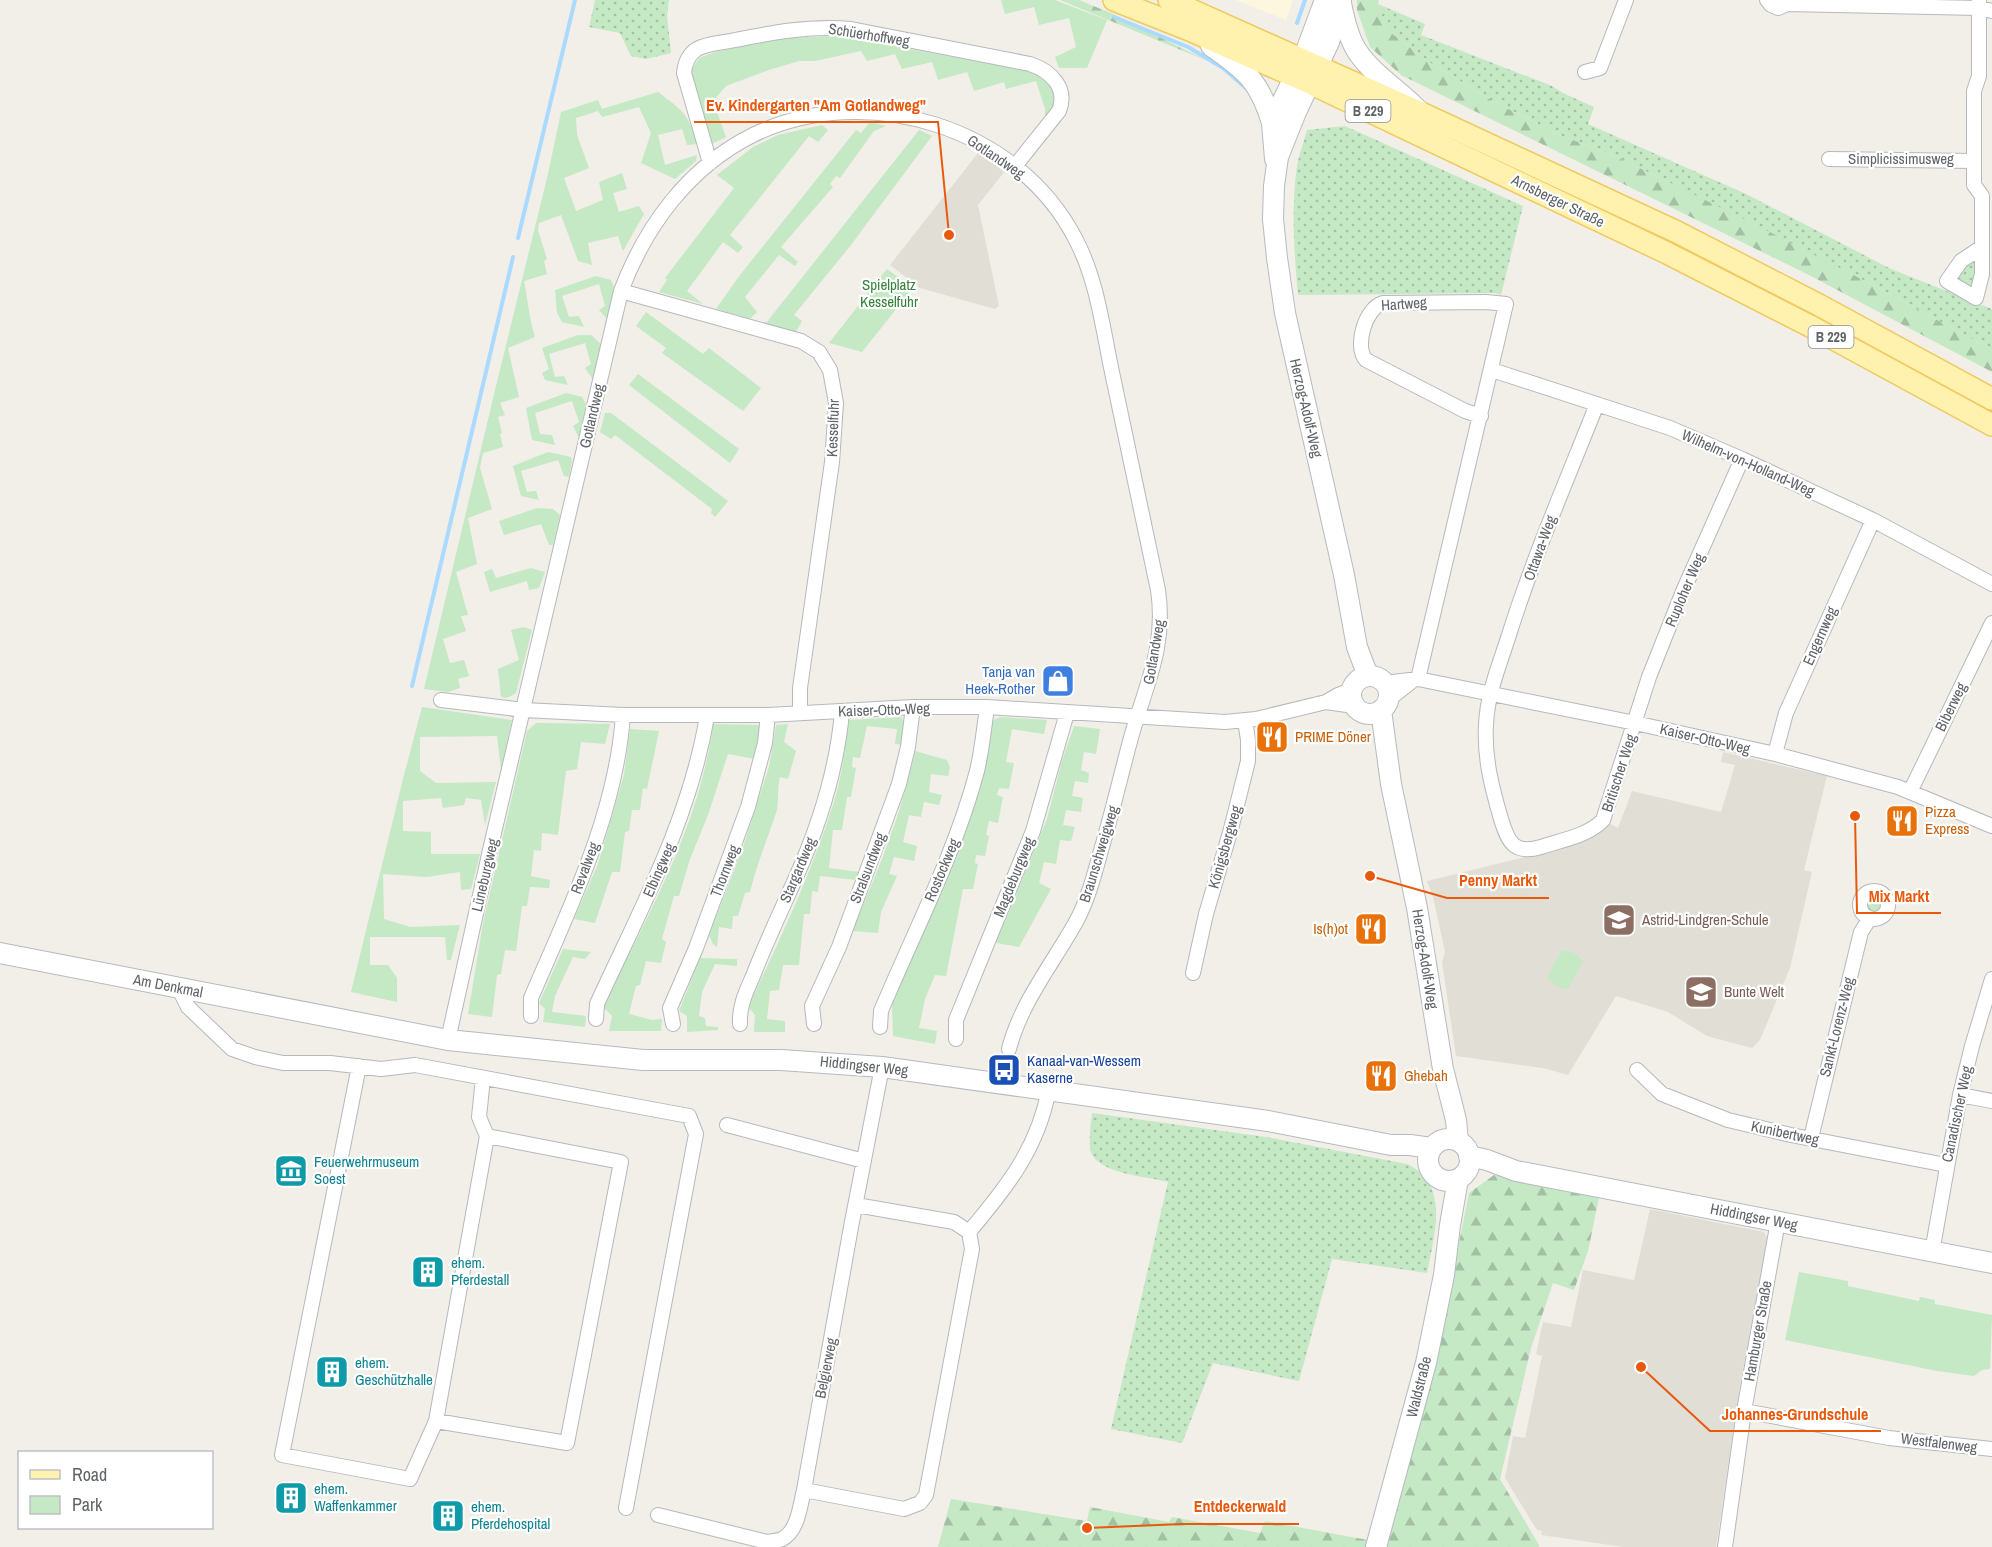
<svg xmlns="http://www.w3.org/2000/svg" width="1992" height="1547" font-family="'Archivo Narrow',sans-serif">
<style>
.commercial{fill:#fef7e0}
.education{fill:#e1ded6}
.grass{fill:url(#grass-dots)}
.forest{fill:url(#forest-firs)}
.green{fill:#c5e8c5}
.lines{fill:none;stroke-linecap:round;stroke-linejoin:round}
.stream{stroke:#aadaff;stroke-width:4}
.minor-casing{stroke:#b5b8bc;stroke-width:16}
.secondary-casing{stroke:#b6babf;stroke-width:22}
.primary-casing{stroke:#f2c960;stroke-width:24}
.minor{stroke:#fff;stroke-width:14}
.secondary{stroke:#fff;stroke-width:20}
.primary{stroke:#fff2af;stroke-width:21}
.labels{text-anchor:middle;stroke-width:4.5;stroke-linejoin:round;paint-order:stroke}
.shield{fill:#fff;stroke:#8f9295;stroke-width:1.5}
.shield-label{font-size:14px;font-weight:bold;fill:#5f6368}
.street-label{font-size:15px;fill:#5f6368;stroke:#fff}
.park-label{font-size:15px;fill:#348238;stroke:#fff}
.shop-label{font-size:15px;fill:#366cbe;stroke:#fff;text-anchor:end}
.food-label{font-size:15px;fill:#c56008;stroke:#fff;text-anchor:start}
.education-label{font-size:15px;fill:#785e54;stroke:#fff;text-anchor:start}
.transit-label{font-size:15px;fill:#164399;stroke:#fff;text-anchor:start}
.culture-label{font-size:15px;fill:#0d838f;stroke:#fff;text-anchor:start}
.leader{fill:none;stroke:#e8590c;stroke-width:2}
.callout-dot{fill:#e8590c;stroke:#fff;stroke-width:2}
.callout-label{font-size:16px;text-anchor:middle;font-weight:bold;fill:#e8590c;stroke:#fff;stroke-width:4.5;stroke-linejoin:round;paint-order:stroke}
</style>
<defs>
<pattern id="grass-dots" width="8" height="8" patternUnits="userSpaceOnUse" patternTransform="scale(1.5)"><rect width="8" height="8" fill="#c5e8c5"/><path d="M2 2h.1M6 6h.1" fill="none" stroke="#a3c0a4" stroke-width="1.8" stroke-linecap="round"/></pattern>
<pattern id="forest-firs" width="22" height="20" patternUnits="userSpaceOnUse" patternTransform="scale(1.5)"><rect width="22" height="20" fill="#c5e8c5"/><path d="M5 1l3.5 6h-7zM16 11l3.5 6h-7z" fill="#a3c0a4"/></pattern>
</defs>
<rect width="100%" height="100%" fill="#f1efe8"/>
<path class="commercial" d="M1236,0H1293L1286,20Z"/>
<path class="education" d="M978,153L1005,171L978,205L999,306L995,309L920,288L890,265Z
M1723,752L1827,776L1804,870L1812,872L1790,968L1760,1040L1752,1048L1707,1036L1668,1012L1616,996L1568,1075L1543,1068L1456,1056L1442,962L1445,952L1433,897L1427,881L1525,857L1607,822L1618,828L1632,791L1721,812L1735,765L1721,762Z
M1650,1209L1764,1232L1768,1239L1741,1379L1716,1547H1624L1541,1535L1542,1531L1537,1530L1505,1478L1513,1436L1525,1438L1542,1356L1536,1354L1543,1322L1571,1327L1583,1270L1634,1280Z"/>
<path class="grass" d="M595,0H669L667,16L671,53L646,59L631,56L620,33L589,27Z
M1378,4L1425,24L1421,35L1552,86L1563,93L1594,107L1588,124L1746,194L1891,269L1992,309V350L1873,285L1674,185L1617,157L1557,134L1491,100L1429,62L1386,29Z
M1345,126L1523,206L1501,295L1494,293L1298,295C1294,253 1291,208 1297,166C1299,154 1304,142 1307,130Z
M1977,258L1978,268L1973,287L1955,281L1965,265Z
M1864 905a10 10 0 1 1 20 0a10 10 0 1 1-20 0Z
M1092,1113L1266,1137L1407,1164C1451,1185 1434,1235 1427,1273L1332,1259L1299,1381L1213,1363L1182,1443L1111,1429L1168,1182C1147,1176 1092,1174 1090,1147C1089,1136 1091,1124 1092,1113Z"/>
<path class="forest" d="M1060,0H1079L1113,14L1210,62Z
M1357,0H1379L1378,4L1386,29L1429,62L1491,100L1557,134L1617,157L1750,222L1873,285L1992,350V372L1807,274L1401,75L1370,47L1357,10Z
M1494,1175L1600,1193L1588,1251L1574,1290L1553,1283L1531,1348L1500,1479L1539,1545V1547H1387L1441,1333L1469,1193Z
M951,1499L1087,1521L1090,1507L1169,1522L1172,1517L1260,1533L1265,1521L1368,1540L1366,1547H938Z"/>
<path class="green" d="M1001,0H1055L1107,20L1087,68H1059L1055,57L1076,47L1069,18L1039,25L1034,7L1005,14Z
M840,36L1034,72L1051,82L1055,105L1045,118V109L1036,81L1006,89L1004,82L974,91L967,72L938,80L932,62L902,69L895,54L867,61L861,51L815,61H799L769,70L726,86L713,101L726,137L710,145L691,71L699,58L715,52L784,38Z
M658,92C683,111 688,113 697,144L687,145L682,129L658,135L665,165L697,155L696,161L675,179L641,163L651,133L639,107L602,117L598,111L576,118L577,135L589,168L564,178L576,211L603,200L599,182L622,173L627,189L613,193L619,212L639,206L644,214L623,251L618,236L588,243L592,265L578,261L561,215L539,223L538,230L547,259L544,261L547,274L524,281C528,300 529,319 535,337L508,348L519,397L500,403L505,415L498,417L502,433L500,434L503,447L483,453L480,468L492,509L468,518L477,564L456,572L468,615L461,616L466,631L443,639L450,663L464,660L469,676L458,679L460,688L448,692L424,689L496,386L548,174L561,112L598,100L602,109Z
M870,122L886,126L874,131L840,178L836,176L830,184L833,187L781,247L798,262L795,266L779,255L745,297L757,312L750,319L716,309L740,275L856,130L861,133Z
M822,125L828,130L818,142L809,136L730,235L743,247L738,253L723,242L687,291L703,304L659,292L667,280L665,278L734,188L717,175L753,147L778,135Z
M919,130L932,136L851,245L794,315L802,321L796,332L766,323Z
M887,269L913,288L862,352L829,343Z
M596,276L611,280L614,287L607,319L599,310L605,306L599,284L562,296L569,317L579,316L584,327L562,322L557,313L555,290Z
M646,312L703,354L709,348L761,388L743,411L662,353L666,348L636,326Z
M578,335H591L601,344L594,381L585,368L591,364L585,343L549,354L555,377L564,376L568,385L545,380L542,373L549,369L542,348Z
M638,374L739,449L730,463L629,385Z
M566,393L582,397L586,404L579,438L573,426L579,422L572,401L535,413L540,434L552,435L555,445L532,440L526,408Z
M605,413H611L728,501L715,517L711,513L712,509L615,435L611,439L600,432Z
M548,452L571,457L572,462L569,477L564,476L558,460L521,471L527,492L536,491L539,500L521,496L513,466Z
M537,508L553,509L560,515L553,545H549L541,524L504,535L499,521Z
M531,568L545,572L539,588L529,590L527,581L490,592L484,572L492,569L496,578Z
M524,627L532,630L516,693L507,698L501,697L498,669L519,660L511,630Z
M422,707L512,720L501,770L497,736L420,737V771L436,783L496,782L485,825L481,800L466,798L464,805L443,808L441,798L403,801V831L431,832V854H480L471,889L461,890L460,872L427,877L383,874L384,919L410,927L460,925L451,960H447L445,937H370V965H388L397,978V1002L351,992L403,779Z
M901,717L906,727L903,745L895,744L897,729L867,726L860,758L853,757L852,767L856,768L851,797H847L842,830H833L829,868L860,872L856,880L820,876L818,892L812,891L810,914H804L799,965H783L779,990L770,991L767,1019L785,1021V1032H754L755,1015L748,1007C779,942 811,874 833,805C842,778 845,748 849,720Z
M1001,717L1047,720L1044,734L1012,729L1006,762L1014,763L1009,789L999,788L997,795L1003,797L998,823L989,821L986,835L989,836L985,856L976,855L975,863L978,864L973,889H963L946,976L935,975L925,999L919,1028L937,1031L935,1044L893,1036L892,1004L957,856L980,789L988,752L991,721Z
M536,723L610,724L605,744L581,742L577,769L566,771L558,835L542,833L541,851L534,850L531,876L550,880L549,888L530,887L527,906H522L516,951L505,950L501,974L497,975L492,1017L468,1014L483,923L527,731Z
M713,724L761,725L755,759L728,754L708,815L690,859L679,896H674L662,939L666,942L661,963L646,961L640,985L636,986L629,1014L652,1020L662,1019L661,1031H609L612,1016L603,1007C647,916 700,826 713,724Z
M788,724L784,742L796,751L788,779L780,777C777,788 779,801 777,810C768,837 757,864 750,892L745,893L738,916H733L732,929L719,927L717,947L713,944L709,935L742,850L769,767L776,725Z
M1074,726L1100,729L1096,754L1084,752L1081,770L1089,773L1088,783L1075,781L1072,796L1083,798L1081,812L1066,810L1063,825L1075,827L1071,841L1060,840L1056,864L1044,862L1039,883L1051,889L1019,947L996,943L1047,819L1062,761Z
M630,729L659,731L647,789L643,788L640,810H632L629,831L625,832L620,872H612L595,923L574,919L598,864L624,775Z
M915,751L947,760L950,767L948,776L931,774L929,792L942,795L939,805L924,802L921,817L909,815L903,842L917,846L914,861L894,857L889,874L897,876L881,912L878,933L852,931C877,873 902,814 915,751Z
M563,949L591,952L585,959L573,957L555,996L552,1012L586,1016L585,1027L543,1022L545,1009L539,1003Z
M1562,950C1570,950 1579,955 1583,961L1568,989C1560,989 1551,984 1547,977Z
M700,958L737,959V966L715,964L702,992L699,1016L705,1018L706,1026L718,1027V1030L687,1032V1016L679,1011Z
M1799,1272L1848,1281V1286L1919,1301L1920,1297L1935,1300V1304L1992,1315L1990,1369L1982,1370L1974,1376L1937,1371L1785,1340Z"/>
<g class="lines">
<path class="stream" d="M1114,17L1188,47L1223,68L1246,88
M1297,23L1305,0
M518,238L575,0
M412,686L513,257"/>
<defs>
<path id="minor" d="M1767,0L1771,5L1778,8L1787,4L1979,8L1992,11
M1979,0V76L1974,91V185L1982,196V274L1976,298L1947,281L1961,261L1982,247
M1585,72L1600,68L1626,0
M1829,159L1974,161
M710,163L684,73C685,63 689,54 697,49C706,44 720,43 730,41C770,33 810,25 851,29L1030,64C1051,71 1068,88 1059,111L1015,166
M621,291L801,341L819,352L830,370L836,403L832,462L800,688V712
M1492,370L1670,428L1742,459L1873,520L1992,584
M1597,404C1566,482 1533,558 1508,638C1499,666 1487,695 1486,725C1484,758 1492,788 1501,819C1508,842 1514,855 1541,847C1561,840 1588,836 1603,820L1649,677L1684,589L1742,459
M1418,679L1506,304L1486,302L1383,303C1365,308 1354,347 1366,360L1465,411L1481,416
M1385,683L1418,679L1635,723L1775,754L1898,787L1992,826
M441,700L524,710L623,715H768L913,707H987L1225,722L1256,719L1326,702L1338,695L1351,690
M1388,700L1411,682
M1326,702L1354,706
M1775,754L1786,713L1873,520
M1910,792L1992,623
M1860 905a14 14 0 1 1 28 0a14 14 0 1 1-28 0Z
M1193,973L1206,914L1231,829L1248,761V740L1245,721
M179,989L188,1007L232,1049L255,1057L283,1063H330L381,1069L415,1065L689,1116L696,1134L626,1508
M531,1016V998C570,907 616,815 623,715
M596,1019L597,1004C640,910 690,819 707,716
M673,1024L670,1008L696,948L748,807L765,743L768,715
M740,1024C739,1006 746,992 753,976C766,942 782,909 797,875C820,823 837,769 842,712
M814,1024L812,1006L839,947L899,784L908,747L913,707
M880,1027L881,1011C914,932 955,854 977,771C982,750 984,729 987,707
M956,1039V1020L1033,831L1067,713
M448,1040L490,850L621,291C646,225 689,167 753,135C866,80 1019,127 1076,240C1098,282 1103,331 1113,377C1128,448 1143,519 1158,590C1167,650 1143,690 1129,745C1120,779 1112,813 1102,847C1095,872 1089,897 1077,920C1054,962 1021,1002 1009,1049
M359,1066L282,1455L410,1479L436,1421
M1637,1070L1662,1094L1728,1120L1791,1135L1946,1165
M483,1078L479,1117L487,1136L436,1421L567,1443L621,1162L487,1136
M1960,1095L1992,1101
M727,1125L864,1161
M1811,1138L1861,932L1870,918
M969,1232C1007,1187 1038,1148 1049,1089
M1932,1252L1960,1095L1972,1046L1992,979
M1744,1411L1889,1438L1992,1449
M804,1490L904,1509L920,1503L926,1495L972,1249L969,1232L954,1222L856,1205
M658,1515L767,1542C772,1541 778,1541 782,1539C798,1531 800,1506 804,1490L851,1227L882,1067
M1725,1547L1744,1411L1778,1221"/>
<path id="secondary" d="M1341,0L1329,42L1296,112L1278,157L1274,186L1273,219L1277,258L1285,313L1344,575L1357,647L1368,676
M1341,3C1344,19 1348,37 1357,51C1372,74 1399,90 1418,110
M1211,46C1246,70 1260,82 1272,123
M1275,159L1272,123L1303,59L1325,0
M1351 695a19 19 0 1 1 38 0a19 19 0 1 1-38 0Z
M1381,710L1391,784L1417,908L1443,1069L1456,1120L1458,1141
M0,953L448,1040L643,1060H781L882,1067L1268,1121L1391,1145H1410L1431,1148
M1428 1160a21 21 0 1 1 42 0a21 21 0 1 1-42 0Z
M1469,1156L1487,1160L1516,1171L1992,1263
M1376,1547L1426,1363L1444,1275L1450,1225L1458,1179"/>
<path id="primary" d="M1114,0L1187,29L1310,83L1667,253L1810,326L1992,425
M1169,0L1419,112L1677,232L1819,305L1992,399"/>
</defs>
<use href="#minor" class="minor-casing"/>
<use href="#secondary" class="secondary-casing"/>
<use href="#primary" class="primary-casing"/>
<use href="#minor" class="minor"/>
<use href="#secondary" class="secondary"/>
<use href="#primary" class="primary"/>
</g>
<defs>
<symbol id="shop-square" viewBox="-11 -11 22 22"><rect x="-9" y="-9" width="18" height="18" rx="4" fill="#3f7fe0" stroke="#fff"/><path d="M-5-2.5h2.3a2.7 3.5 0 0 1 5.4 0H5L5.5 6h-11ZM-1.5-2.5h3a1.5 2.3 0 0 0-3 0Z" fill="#fff"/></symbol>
<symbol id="restaurant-square" viewBox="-11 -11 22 22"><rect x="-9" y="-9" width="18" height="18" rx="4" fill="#e8710a" stroke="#fff"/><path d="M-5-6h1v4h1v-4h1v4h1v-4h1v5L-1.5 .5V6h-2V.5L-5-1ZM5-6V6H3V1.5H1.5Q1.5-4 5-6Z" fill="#fff"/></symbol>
<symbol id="school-square" viewBox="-11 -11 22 22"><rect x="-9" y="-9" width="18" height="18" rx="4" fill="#8d6e63" stroke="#fff"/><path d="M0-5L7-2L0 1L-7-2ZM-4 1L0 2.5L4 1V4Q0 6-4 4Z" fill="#fff"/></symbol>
<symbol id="bus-square" viewBox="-11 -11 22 22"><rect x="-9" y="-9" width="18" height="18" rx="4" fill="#1a4fb4" stroke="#fff"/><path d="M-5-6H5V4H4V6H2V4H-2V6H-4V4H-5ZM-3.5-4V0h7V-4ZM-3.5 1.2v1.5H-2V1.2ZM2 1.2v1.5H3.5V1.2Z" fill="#fff"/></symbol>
<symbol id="museum-square" viewBox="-11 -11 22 22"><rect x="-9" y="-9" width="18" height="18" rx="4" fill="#0f9aa8" stroke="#fff"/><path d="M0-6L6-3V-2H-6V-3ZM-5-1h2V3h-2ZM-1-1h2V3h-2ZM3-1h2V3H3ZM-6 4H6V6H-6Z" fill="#fff"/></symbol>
<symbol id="building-square" viewBox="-11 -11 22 22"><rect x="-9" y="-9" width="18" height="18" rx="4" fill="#0f9aa8" stroke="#fff"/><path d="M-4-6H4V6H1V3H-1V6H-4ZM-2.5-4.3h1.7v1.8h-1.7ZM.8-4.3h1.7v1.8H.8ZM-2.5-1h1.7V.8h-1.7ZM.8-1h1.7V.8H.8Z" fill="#fff"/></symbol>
</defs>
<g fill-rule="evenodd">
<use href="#shop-square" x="1039" y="662" width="38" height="38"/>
<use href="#restaurant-square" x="1253" y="718" width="38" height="38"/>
<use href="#restaurant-square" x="1883" y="802" width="38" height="38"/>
<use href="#school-square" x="1600" y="901" width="38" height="38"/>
<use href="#restaurant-square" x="1352" y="910" width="38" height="38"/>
<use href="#school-square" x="1682" y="973" width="38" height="38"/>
<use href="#bus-square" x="985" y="1051" width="38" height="38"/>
<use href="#restaurant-square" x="1362" y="1057" width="38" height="38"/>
<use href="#museum-square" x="272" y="1152" width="38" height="38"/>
<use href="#building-square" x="409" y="1253" width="38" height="38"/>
<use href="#building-square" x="313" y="1353" width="38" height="38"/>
<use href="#building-square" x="272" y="1479" width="38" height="38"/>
<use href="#building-square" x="429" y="1497" width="38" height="38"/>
</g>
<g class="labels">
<g class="shield">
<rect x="1345.5" y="100" width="45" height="22" rx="4.5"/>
<rect x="1808.5" y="326" width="45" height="22" rx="4.5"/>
</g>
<g class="shield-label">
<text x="1368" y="116">B 229</text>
<text x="1831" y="342">B 229</text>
</g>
<g class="street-label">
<text transform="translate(869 35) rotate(9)" y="5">Schüerhoffweg</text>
<text transform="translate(996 157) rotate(34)" y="5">Gotlandweg</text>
<text x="1901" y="164">Simplicissimusweg</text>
<text transform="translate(1558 201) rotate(26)" y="5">Arnsberger Straße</text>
<text transform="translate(1404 304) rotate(-4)" y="5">Hartweg</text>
<text transform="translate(1306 408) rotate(77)" y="5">Herzog-Adolf-Weg</text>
<text transform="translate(592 416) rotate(-77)" y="5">Gotlandweg</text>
<text transform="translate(833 428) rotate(-88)" y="5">Kesselfuhr</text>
<text transform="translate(1748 463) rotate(24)" y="5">Wilhelm-von-Holland-Weg</text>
<text transform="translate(1540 548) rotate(-70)" y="5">Ottawa-Weg</text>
<text transform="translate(1685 590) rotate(-67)" y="5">Ruploher Weg</text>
<text transform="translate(1820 636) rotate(-66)" y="5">Engernweg</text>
<text transform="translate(1154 652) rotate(-80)" y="5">Gotlandweg</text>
<text transform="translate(1951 707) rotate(-64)" y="5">Biberweg</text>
<text transform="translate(884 710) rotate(-2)" y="5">Kaiser-Otto-Weg</text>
<text transform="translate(1705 739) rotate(13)" y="5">Kaiser-Otto-Weg</text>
<text transform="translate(1619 773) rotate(-72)" y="5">Britischer Weg</text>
<text transform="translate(1225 847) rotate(-74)" y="5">Königsbergweg</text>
<text transform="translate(1099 854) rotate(-73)" y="5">Braunschweigweg</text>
<text transform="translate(585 868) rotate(-69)" y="5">Revalweg</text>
<text transform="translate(868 868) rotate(-69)" y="5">Stralsundweg</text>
<text transform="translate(659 870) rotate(-66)" y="5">Elbingweg</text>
<text transform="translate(798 870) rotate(-67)" y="5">Stargardweg</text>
<text transform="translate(942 870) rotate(-67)" y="5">Rostockweg</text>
<text transform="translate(725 871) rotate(-69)" y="5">Thornweg</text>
<text transform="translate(485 875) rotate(-77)" y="5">Lüneburgweg</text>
<text transform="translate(1014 877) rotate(-68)" y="5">Magdeburgweg</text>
<text transform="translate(1425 959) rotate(81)" y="5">Herzog-Adolf-Weg</text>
<text transform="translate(168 986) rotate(11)" y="5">Am Denkmal</text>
<text transform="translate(1837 1027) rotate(-76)" y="5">Sankt-Lorenz-Weg</text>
<text transform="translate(864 1066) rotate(6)" y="5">Hiddingser Weg</text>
<text transform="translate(1957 1114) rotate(-78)" y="5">Canadischer Weg</text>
<text transform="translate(1785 1133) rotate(12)" y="5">Kunibertweg</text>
<text transform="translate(1754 1217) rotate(11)" y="5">Hiddingser Weg</text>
<text transform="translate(1758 1331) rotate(-80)" y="5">Hamburger Straße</text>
<text transform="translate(826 1368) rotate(-79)" y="5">Belgierweg</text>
<text transform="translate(1419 1387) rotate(-76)" y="5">Waldstraße</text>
<text transform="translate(1939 1443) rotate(7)" y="5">Westfalenweg</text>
</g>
<g class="park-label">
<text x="889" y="290">Spielplatz<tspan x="889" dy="17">Kesselfuhr</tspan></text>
</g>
<g class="shop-label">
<text x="1035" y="677">Tanja van<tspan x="1035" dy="17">Heek-Rother</tspan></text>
</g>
<g class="food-label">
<text x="1295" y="742">PRIME Döner</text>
<text x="1925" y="817">Pizza<tspan x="1925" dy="17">Express</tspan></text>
<text x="1348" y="934" text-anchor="end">Is(h)ot</text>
<text x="1404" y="1081">Ghebah</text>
</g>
<g class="education-label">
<text x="1642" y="925">Astrid-Lindgren-Schule</text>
<text x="1724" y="997">Bunte Welt</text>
</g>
<g class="transit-label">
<text x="1027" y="1066">Kanaal-van-Wessem<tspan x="1027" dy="17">Kaserne</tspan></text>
</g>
<g class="culture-label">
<text x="314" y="1167">Feuerwehrmuseum<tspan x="314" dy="17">Soest</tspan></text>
<text x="451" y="1268">ehem.<tspan x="451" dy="17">Pferdestall</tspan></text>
<text x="355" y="1368">ehem.<tspan x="355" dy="17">Geschützhalle</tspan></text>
<text x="314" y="1494">ehem.<tspan x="314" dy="17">Waffenkammer</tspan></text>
<text x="471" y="1512">ehem.<tspan x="471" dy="17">Pferdehospital</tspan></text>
</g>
</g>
<path class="leader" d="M949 235L938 122H694M1370 876L1447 898H1549M1855 816L1857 913H1941M1641 1367L1710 1431H1881M1087 1528L1182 1524H1299"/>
<g class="callout-dot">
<circle cx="949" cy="235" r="6"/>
<circle cx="1370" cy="876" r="6"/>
<circle cx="1855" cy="816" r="6"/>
<circle cx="1641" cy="1367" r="6"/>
<circle cx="1087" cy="1528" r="6"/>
</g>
<g class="callout-label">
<text x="816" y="111">Ev. Kindergarten "Am Gotlandweg"</text>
<text x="1498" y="886">Penny Markt</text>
<text x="1899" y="902">Mix Markt</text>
<text x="1795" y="1420">Johannes-Grundschule</text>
<text x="1240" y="1512">Entdeckerwald</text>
</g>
<rect x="18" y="1451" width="195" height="78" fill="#ffffff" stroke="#bfc1c3" stroke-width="1.5"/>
<rect x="30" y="1470" width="30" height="9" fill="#fff2af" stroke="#bfc1c3" stroke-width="1.5"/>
<text x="72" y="1481" font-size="18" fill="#5f6368">Road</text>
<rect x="30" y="1496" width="30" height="18" fill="#c5e8c5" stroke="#bfc1c3" stroke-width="1.5"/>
<text x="72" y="1511" font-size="18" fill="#5f6368">Park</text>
</svg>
